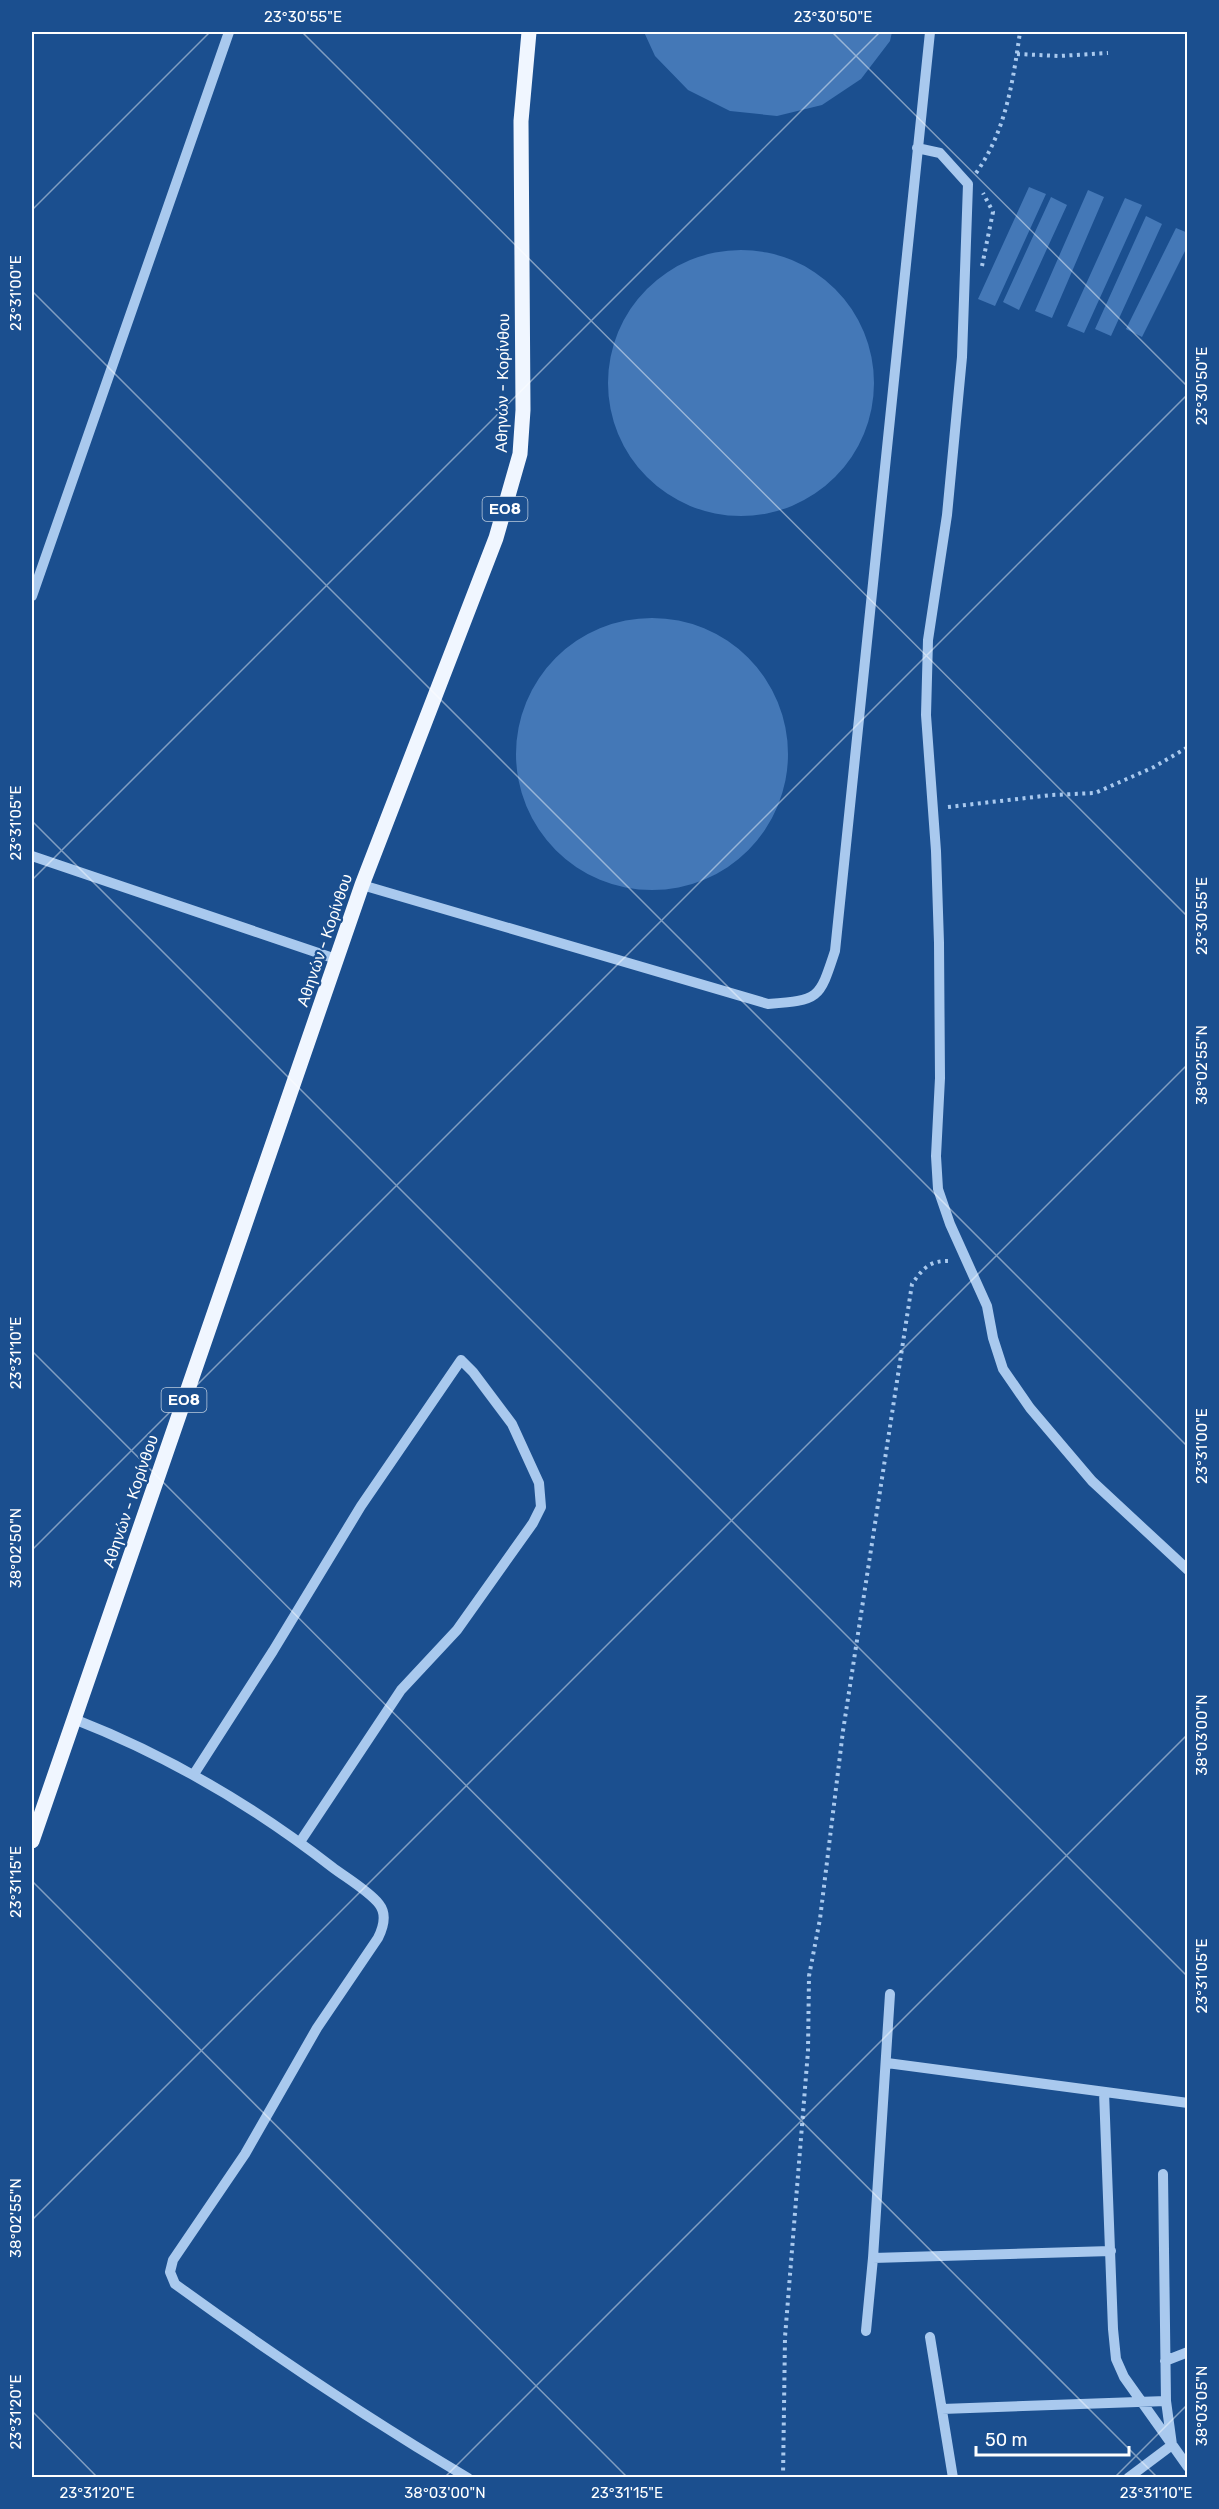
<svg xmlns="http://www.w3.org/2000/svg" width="1219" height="2509" font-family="Rubik,sans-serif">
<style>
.building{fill:#4478b7}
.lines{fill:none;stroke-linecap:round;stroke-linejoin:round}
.path{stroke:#a9c9ee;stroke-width:4;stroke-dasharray:3 4.5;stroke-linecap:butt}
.minor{stroke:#a9c9ee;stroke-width:10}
.major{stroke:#f0f6ff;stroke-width:15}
.ticks{fill:none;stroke:#fff;stroke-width:1.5;stroke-opacity:0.45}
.labels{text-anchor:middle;stroke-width:4.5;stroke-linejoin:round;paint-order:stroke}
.shield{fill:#1b4f8f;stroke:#bbcadd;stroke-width:1.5}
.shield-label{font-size:15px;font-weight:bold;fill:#fff}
.street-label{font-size:16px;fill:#fff;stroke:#1b4f8f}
.neatline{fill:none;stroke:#fff;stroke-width:2}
.ticks-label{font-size:15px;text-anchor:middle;fill:#fff}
</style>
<rect width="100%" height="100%" fill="#1b4f8f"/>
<path class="building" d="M644,32H892L890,41L861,79L822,105L777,116L730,111L688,90L655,56Z
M1029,187L1046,194L995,306L978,299Z
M1088,190L1104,197L1052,318L1035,311Z
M1051,197L1067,205L1019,310L1003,302Z
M1125,198L1142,205L1084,333L1067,326Z
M1146,216L1162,224L1111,336L1095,329Z
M1176,228L1188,233V245L1142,337L1126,329Z
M608 383a133 133 0 1 1 266 0a133 133 0 1 1-266 0Z
M516 754a136 136 0 1 1 272 0a136 136 0 1 1-272 0Z"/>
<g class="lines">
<path class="path" d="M1017,54L1059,56L1108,53
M976,173C1006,131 1013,81 1020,32
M982,266L993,212L983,193
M948,807L1052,795L1095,793L1154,767L1188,747
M783,2478L785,2337L808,2051L809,1976L820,1919L843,1731L912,1284C924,1267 930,1260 952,1261"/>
<path class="minor" d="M917,148L940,153L968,184L962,357L947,515L928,640L926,715L936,851L939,943L940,1078L936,1156L938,1189L950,1224L987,1306L993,1338L1003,1369L1030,1408L1092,1481L1188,1570
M32,596L229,32
M32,856L336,959
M362,885L768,1004C819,1000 819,1000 835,951L930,32
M74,1719C169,1756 251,1804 332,1867C345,1877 369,1891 379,1904C387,1914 383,1928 378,1938L317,2028L245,2154L173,2260L170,2272L175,2284C270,2353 367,2418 468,2478
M194,1774L273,1651L361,1506L461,1360L473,1372L512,1424L539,1483L541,1507L533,1523L457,1630L401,1690L300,1842
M887,2063L1188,2103
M1104,2092L1113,2329L1116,2359L1124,2377L1188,2467
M873,2258L1111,2251
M866,2331L873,2258L890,1994
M930,2337L953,2478
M1165,2361L1188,2352
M942,2409L1166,2401
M1128,2478L1172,2445L1166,2401L1163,2174"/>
<path class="major" d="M32,1841L362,885L496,538L520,454L523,410L521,121L529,32"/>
</g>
<path class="ticks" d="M302,32L1188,917M832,32L1188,387M32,210L210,32M32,291L1188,1447M32,821L1188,1977M32,880L880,32M32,1351L1158,2478M32,1550L1188,394M32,1881L628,2478M32,2220L1188,1064M32,2411L98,2478M444,2478L1188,1734M1114,2478L1188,2404"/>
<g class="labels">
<g class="shield">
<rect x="482.5" y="497" width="45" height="24" rx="4.5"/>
<rect x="161.5" y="1388" width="45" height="24" rx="4.5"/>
</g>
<g class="shield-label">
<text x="505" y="514">ΕΟ8</text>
<text x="184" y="1405">ΕΟ8</text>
</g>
<g class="street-label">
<text transform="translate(502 383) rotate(-89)" y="6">Αθηνών - Κορίνθου</text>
<text transform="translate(324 940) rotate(-71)" y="6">Αθηνών - Κορίνθου</text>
<text transform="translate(130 1501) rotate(-71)" y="6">Αθηνών - Κορίνθου</text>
</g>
</g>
<rect width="1219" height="2509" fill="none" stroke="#1b4f8f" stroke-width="66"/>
<path d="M976 2446v9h153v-9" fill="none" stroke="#ffffff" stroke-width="3"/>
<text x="985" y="2446" font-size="18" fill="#ffffff" stroke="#1b4f8f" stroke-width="4.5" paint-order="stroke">50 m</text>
<rect x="33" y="33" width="1153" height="2443" class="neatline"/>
<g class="ticks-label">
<text x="303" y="22">23°30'55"E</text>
<text x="833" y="22">23°30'50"E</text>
<text transform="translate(16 293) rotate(-90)" y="5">23°31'00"E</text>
<text transform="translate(1202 386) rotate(-90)" y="5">23°30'50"E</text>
<text transform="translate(16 823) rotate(-90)" y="5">23°31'05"E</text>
<text transform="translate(1202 916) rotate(-90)" y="5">23°30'55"E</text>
<text transform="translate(1202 1065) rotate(-90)" y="5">38°02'55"N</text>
<text transform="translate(16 1353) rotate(-90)" y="5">23°31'10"E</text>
<text transform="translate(1202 1446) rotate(-90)" y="5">23°31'00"E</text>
<text transform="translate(16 1548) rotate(-90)" y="5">38°02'50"N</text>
<text transform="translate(1202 1735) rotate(-90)" y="5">38°03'00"N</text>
<text transform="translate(16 1882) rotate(-90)" y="5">23°31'15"E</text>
<text transform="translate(1202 1976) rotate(-90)" y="5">23°31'05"E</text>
<text transform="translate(16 2218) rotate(-90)" y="5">38°02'55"N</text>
<text transform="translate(1202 2406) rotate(-90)" y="5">38°03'05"N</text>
<text transform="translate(16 2412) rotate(-90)" y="5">23°31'20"E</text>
<text x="97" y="2498">23°31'20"E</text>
<text x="445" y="2498">38°03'00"N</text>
<text x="627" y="2498">23°31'15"E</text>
<text x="1156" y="2498">23°31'10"E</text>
</g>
</svg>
